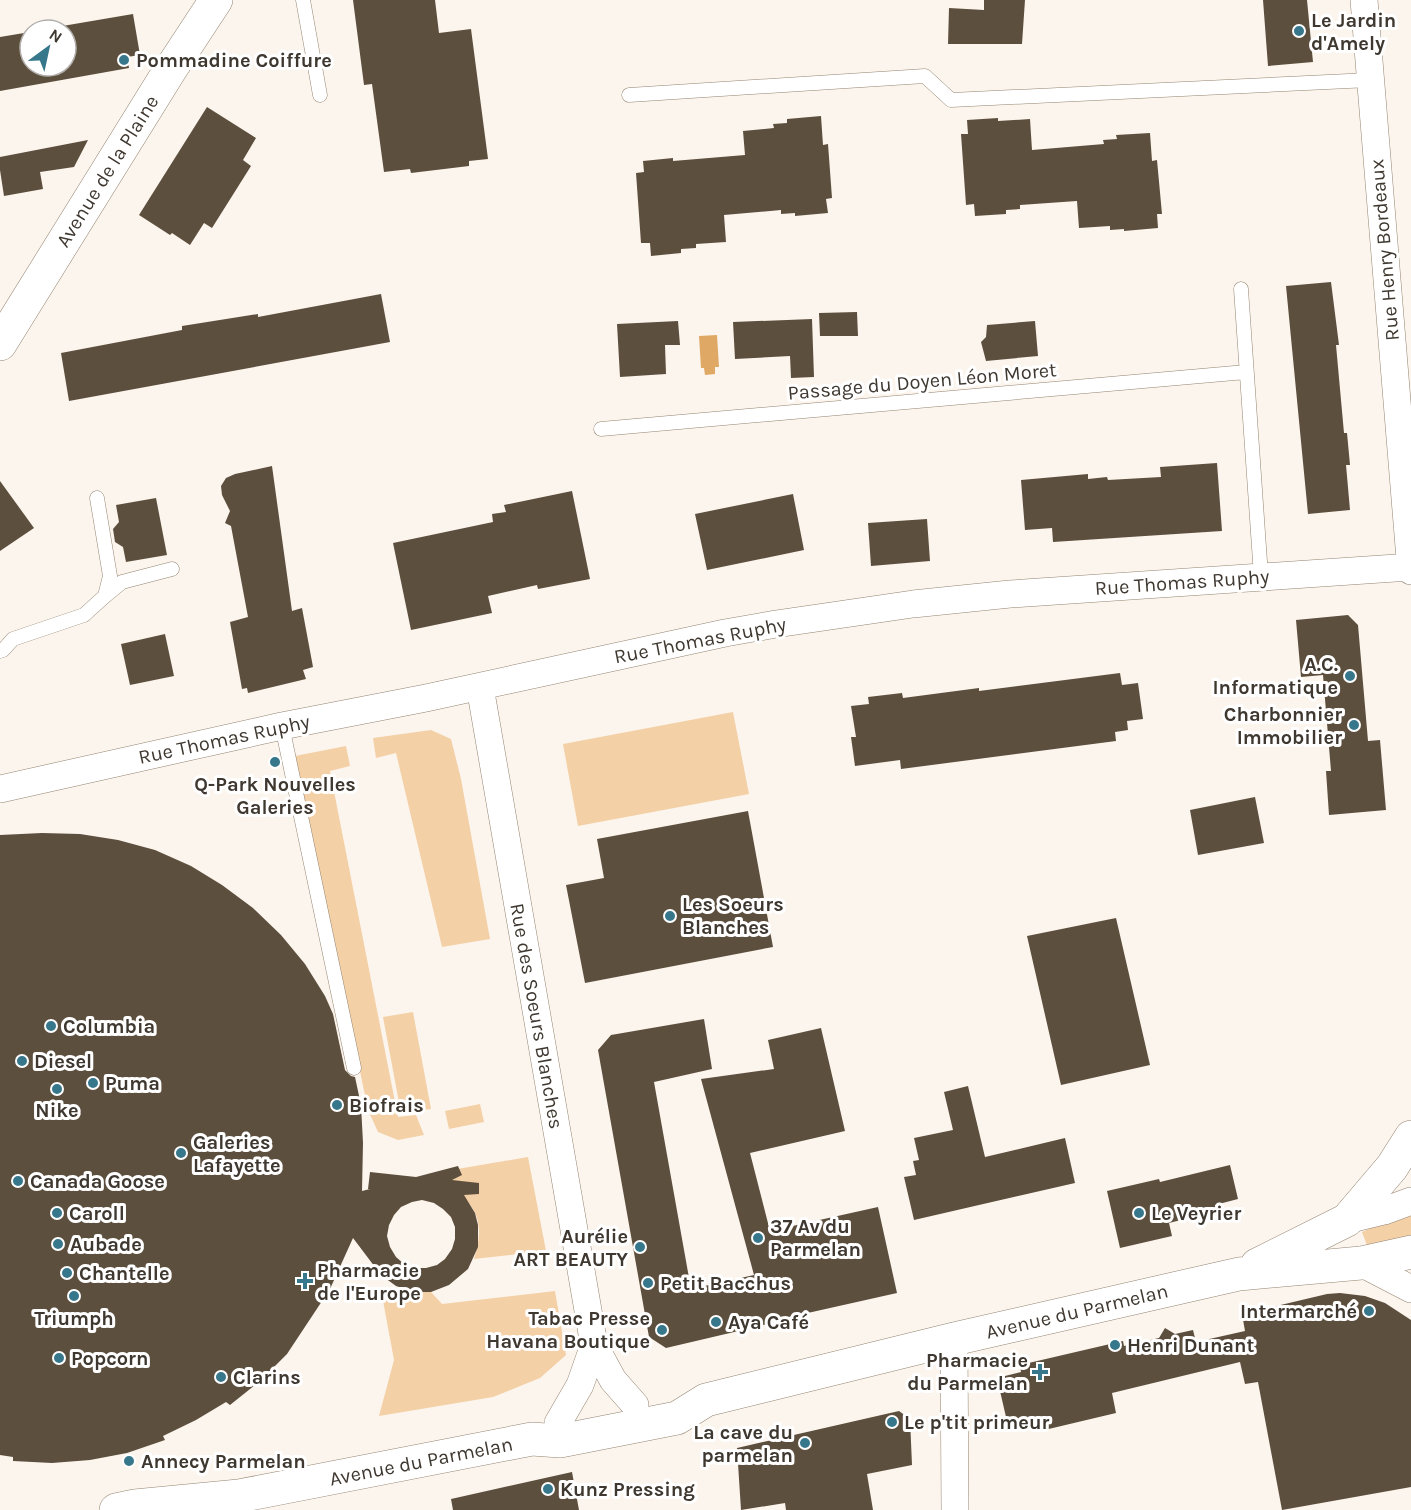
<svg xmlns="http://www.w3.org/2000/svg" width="1411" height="1510" font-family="Karla,sans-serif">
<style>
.green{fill:#f4d0a7}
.water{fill:#dfa865}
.building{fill:#5d4f3e;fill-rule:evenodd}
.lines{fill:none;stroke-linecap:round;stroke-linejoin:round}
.lane-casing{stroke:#948472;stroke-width:15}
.street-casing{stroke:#948472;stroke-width:28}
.secondary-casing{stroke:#948472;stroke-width:34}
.lane{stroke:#fff;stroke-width:14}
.street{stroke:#fff;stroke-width:27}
.secondary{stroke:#fff;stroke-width:33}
.poi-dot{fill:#37778b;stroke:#fff;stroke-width:2}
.labels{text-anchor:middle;stroke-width:6;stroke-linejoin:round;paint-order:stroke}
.poi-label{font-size:20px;font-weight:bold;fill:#3f3830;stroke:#fff;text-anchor:start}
.street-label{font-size:20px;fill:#3f3830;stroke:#fff}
</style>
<rect width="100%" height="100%" fill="#fcf5ed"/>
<path class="green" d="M733,712L749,794L578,826L563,744Z
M431,730L451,739L461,779L490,939L442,947L396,753L376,758L373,738Z
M346,746L350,766L330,771L398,1117L416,1115L424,1135L398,1140L378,1132L368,1110L295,756Z
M413,1012L431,1109L401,1113L383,1017Z
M480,1104L484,1122L449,1129L445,1111Z
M528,1157L546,1251L474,1259C490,1209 466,1197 428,1174Z
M1411,1214V1241L1368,1248L1362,1232L1386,1221Z
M381,1290L431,1292L442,1304L555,1291L566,1355L540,1378L493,1397L379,1416L394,1360Z"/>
<path class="water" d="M717,335L719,367H715V374L705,375L704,368H701L699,336Z"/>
<path class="building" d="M353,0H435L439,33L471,29L488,159L469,161V166L411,173L410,169L384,172L372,84L364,85Z
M984,0H1025L1022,44H948L949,8L984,10Z
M1263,0H1307L1313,62L1268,66Z
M133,14L140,55L127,57L129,68L0,91V37L30,32V66H66V30H39Z
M207,107L256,138L243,160L251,166L212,228L204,223L190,245L172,233L170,235L139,215Z
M821,116L823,145L828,144L832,198L826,199L828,213L795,216V213L781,214V210L724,215L726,242L696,244V248L681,249V253L651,256L650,243H641L636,173L644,172L643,161L673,158V161L745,155L743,131L774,128L773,124L787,123V119Z
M998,118V121L1030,119L1032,150L1104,144L1103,140L1117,139L1116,135L1150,133L1152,161L1157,160L1162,214H1157L1158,228L1124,231V229L1110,230V226L1079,228L1077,201L1020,205V209L1006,210V214L975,216L974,204L966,205L961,134H968L967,120Z
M88,140L74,167L40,172L43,189L4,196L0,170V157Z
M1331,282L1339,345H1336L1344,433H1347L1350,465H1346L1350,510L1308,514L1286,286Z
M381,294L390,342L69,401L61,353L182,330V326L258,314V317Z
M857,312L858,336H820L819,313Z
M812,319L814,377L791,378L790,356L735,359L733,322Z
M678,321L680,345H665L666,374L620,377L617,324Z
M1035,321L1038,356L986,361L981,342L986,337L987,325Z
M1217,463L1222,531L1053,542L1052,528L1025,530L1021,480L1088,474V479L1107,477L1108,480L1161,477L1160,467Z
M272,466L292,611L302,608L313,667L303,670L306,679L248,693L247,688L242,689L230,622L248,617L231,526L225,523L230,511L222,495L221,486L226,478L235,474Z
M0,481L34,528L0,551Z
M572,491L590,579L538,589L537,585L488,596L492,613L411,630L393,543L493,522L492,514L506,512L504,505Z
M793,494L804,550L707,570L695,514Z
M156,498L167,555L126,562L123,547L115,542L113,529L119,522L116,505Z
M927,519L930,561L871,566L868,523Z
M1348,615L1358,625L1368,741L1380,740L1386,810L1329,815L1326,771H1331L1323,675L1301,677L1296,620Z
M165,634L174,676L130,685L121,644Z
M1120,673L1122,685L1138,683L1143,719L1127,721L1128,730L1115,732L1116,741L901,769L900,760L855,766L851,737H856L851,706L869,704L868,697L902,693L903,698L979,688V691Z
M1255,797L1264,843L1198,855L1190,810Z
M748,811L773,947L585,983L566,885L604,878L597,839Z
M42,833L80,834L118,840L155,850L191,866L222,885L253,908L281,935L305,964L325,996L333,1014L345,1070L351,1076L355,1077L361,1105L363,1143L362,1191L370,1189H368L370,1172L416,1177L458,1166L462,1175L452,1180L479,1183V1194L464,1195L475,1213L478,1225V1247L468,1269L449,1285L431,1292H414L396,1286L381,1275L353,1238L330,1289L287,1354L260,1381L230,1405L226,1402L196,1420L163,1436L165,1440L127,1453L90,1460L52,1463L13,1461V1457L0,1455V835ZM422,1200L434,1203L443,1209L451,1217L455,1227V1239L452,1249L445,1259L437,1265L426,1268H415L404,1264L396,1257L390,1247L387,1236L389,1225L394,1215L401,1207L412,1202Z
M1116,918L1150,1065L1061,1085L1027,936Z
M704,1019L712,1069L654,1082L691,1289L754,1275L701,1079L774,1069L768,1040L821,1028L845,1131L750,1153L770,1231L878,1207L897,1293L772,1321V1323L666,1348L649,1337L598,1050L611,1035Z
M968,1086L985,1157L1065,1138L1075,1183L914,1220L904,1177L916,1175L913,1161L919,1160L914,1138L953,1130L944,1092Z
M1230,1165L1238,1199L1215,1205L1217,1211L1169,1223L1172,1236L1120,1248L1107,1191L1159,1179L1160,1182Z
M1340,1293L1365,1296L1385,1303L1411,1320V1487L1282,1510L1258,1382L1245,1384L1240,1362L1112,1393L1116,1413L1036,1432L1034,1424L1009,1430L997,1378L1021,1372L1020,1365L1123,1341L1124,1346L1159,1338L1165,1328L1175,1334L1193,1330L1196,1342L1245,1331L1242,1314L1327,1294Z
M899,1411L910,1419L912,1465L867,1474L873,1510H786L785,1503L741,1510L737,1448Z
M572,1472L579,1510H453L451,1499Z"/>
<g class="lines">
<defs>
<path id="lane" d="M303,0L320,95
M629,95L925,76L951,100L1370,80
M1241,289L1261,576
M601,429L1246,372
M105,596L122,582L172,569
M0,651L3,650L13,639L84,615L105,596L110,576L97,498
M282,726L354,1068"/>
<path id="street" d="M1364,0L1411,571
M480,687L594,1345L613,1380L635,1405
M0,789L282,726L426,698L725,633L776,624L913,604L1010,594L1411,567
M1347,1220L1384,1211L1411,1201
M1361,1263L1411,1289
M954,1339L955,1510
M558,1423L580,1385L594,1345"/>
<path id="secondary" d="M0,344L170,70L216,0
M1257,1265L1347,1220L1392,1167L1411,1137
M116,1510L135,1506L239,1496L532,1439L560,1441L677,1418L706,1400L954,1339L1239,1274L1361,1263L1411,1252"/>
</defs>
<use href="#lane" class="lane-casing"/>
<use href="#street" class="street-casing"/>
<use href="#secondary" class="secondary-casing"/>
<use href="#lane" class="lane"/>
<use href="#street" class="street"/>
<use href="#secondary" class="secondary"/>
</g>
<g class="poi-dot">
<circle cx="1299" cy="31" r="6"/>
<circle cx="124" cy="60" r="6"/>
<circle cx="1350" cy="676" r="6"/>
<circle cx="1354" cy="725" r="6"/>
<circle cx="275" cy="762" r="6"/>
<circle cx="670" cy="916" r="6"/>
<circle cx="51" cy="1026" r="6"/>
<circle cx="22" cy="1061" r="6"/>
<circle cx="93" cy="1083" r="6"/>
<circle cx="57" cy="1089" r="6"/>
<circle cx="337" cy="1105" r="6"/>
<circle cx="181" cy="1153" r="6"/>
<circle cx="18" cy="1181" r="6"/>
<circle cx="57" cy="1213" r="6"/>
<circle cx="1139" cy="1213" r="6"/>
<circle cx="758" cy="1238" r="6"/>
<circle cx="58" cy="1244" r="6"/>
<circle cx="640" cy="1247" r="6"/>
<circle cx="67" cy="1273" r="6"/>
<path d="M302 1272h6v6h6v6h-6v6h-6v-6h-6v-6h6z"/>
<circle cx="648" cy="1283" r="6"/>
<circle cx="74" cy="1296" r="6"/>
<circle cx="1369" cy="1311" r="6"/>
<circle cx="716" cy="1322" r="6"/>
<circle cx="662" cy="1330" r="6"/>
<circle cx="1115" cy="1345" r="6"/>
<circle cx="59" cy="1358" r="6"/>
<path d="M1037 1363h6v6h6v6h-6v6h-6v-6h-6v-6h6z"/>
<circle cx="221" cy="1377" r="6"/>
<circle cx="892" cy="1422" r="6"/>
<circle cx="805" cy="1443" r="6"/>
<circle cx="129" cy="1461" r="6"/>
<circle cx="548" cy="1489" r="6"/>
</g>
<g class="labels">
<g class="poi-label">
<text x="1311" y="27">Le Jardin<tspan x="1311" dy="23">d'Amely</tspan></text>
<text x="136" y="67">Pommadine Coiffure</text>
<text x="1338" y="671" text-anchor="end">A.C.<tspan x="1338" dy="23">Informatique</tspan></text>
<text x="1342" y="721" text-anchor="end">Charbonnier<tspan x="1342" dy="23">Immobilier</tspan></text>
<text x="275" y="791" text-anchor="middle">Q-Park Nouvelles<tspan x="275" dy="23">Galeries</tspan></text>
<text x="682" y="911">Les Soeurs<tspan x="682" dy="23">Blanches</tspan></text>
<text x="63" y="1033">Columbia</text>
<text x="34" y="1068">Diesel</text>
<text x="105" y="1090">Puma</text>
<text x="349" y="1112">Biofrais</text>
<text x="57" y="1117" text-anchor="middle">Nike</text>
<text x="193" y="1149">Galeries<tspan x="193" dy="23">Lafayette</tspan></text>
<text x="30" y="1188">Canada Goose</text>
<text x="69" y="1220">Caroll</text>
<text x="1151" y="1220">Le Veyrier</text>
<text x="770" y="1233">37 Av du<tspan x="770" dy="23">Parmelan</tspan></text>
<text x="628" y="1243" text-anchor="end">Aurélie<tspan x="628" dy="23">ART BEAUTY</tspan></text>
<text x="70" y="1251">Aubade</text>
<text x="317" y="1277">Pharmacie<tspan x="317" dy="23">de l'Europe</tspan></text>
<text x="79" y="1280">Chantelle</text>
<text x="660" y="1290">Petit Bacchus</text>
<text x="1357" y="1318" text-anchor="end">Intermarché</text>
<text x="74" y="1325" text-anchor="middle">Triumph</text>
<text x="650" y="1325" text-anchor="end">Tabac Presse<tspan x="650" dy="23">Havana Boutique</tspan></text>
<text x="728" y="1329">Aya Café</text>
<text x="1127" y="1352">Henri Dunant</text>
<text x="71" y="1365">Popcorn</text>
<text x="1028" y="1367" text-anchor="end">Pharmacie<tspan x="1028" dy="23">du Parmelan</tspan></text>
<text x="233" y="1384">Clarins</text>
<text x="904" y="1429">Le p'tit primeur</text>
<text x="793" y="1439" text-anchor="end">La cave du<tspan x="793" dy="23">parmelan</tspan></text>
<text x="141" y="1468">Annecy Parmelan</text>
<text x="560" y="1496">Kunz Pressing</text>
</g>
<g class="street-label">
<text transform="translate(107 171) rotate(-58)" y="7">Avenue de la Plaine</text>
<text transform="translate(1384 250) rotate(-95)" y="7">Rue Henry Bordeaux</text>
<text transform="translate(922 381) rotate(-5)" y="7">Passage du Doyen Léon Moret</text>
<text transform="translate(1182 582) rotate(-4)" y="7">Rue Thomas Ruphy</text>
<text transform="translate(700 640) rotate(-11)" y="7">Rue Thomas Ruphy</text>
<text transform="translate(224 739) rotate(-12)" y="7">Rue Thomas Ruphy</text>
<text transform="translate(537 1016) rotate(80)" y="7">Rue des Soeurs Blanches</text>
<text transform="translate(1077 1311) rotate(-13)" y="7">Avenue du Parmelan</text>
<text transform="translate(421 1461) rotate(-11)" y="7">Avenue du Parmelan</text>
</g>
</g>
<g transform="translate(48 48) rotate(33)"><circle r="28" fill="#ffffff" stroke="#b2afac" stroke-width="1.5"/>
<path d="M0-4.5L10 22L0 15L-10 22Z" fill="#37778b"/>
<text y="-9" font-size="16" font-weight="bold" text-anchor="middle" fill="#3f3830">N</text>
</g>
</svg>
